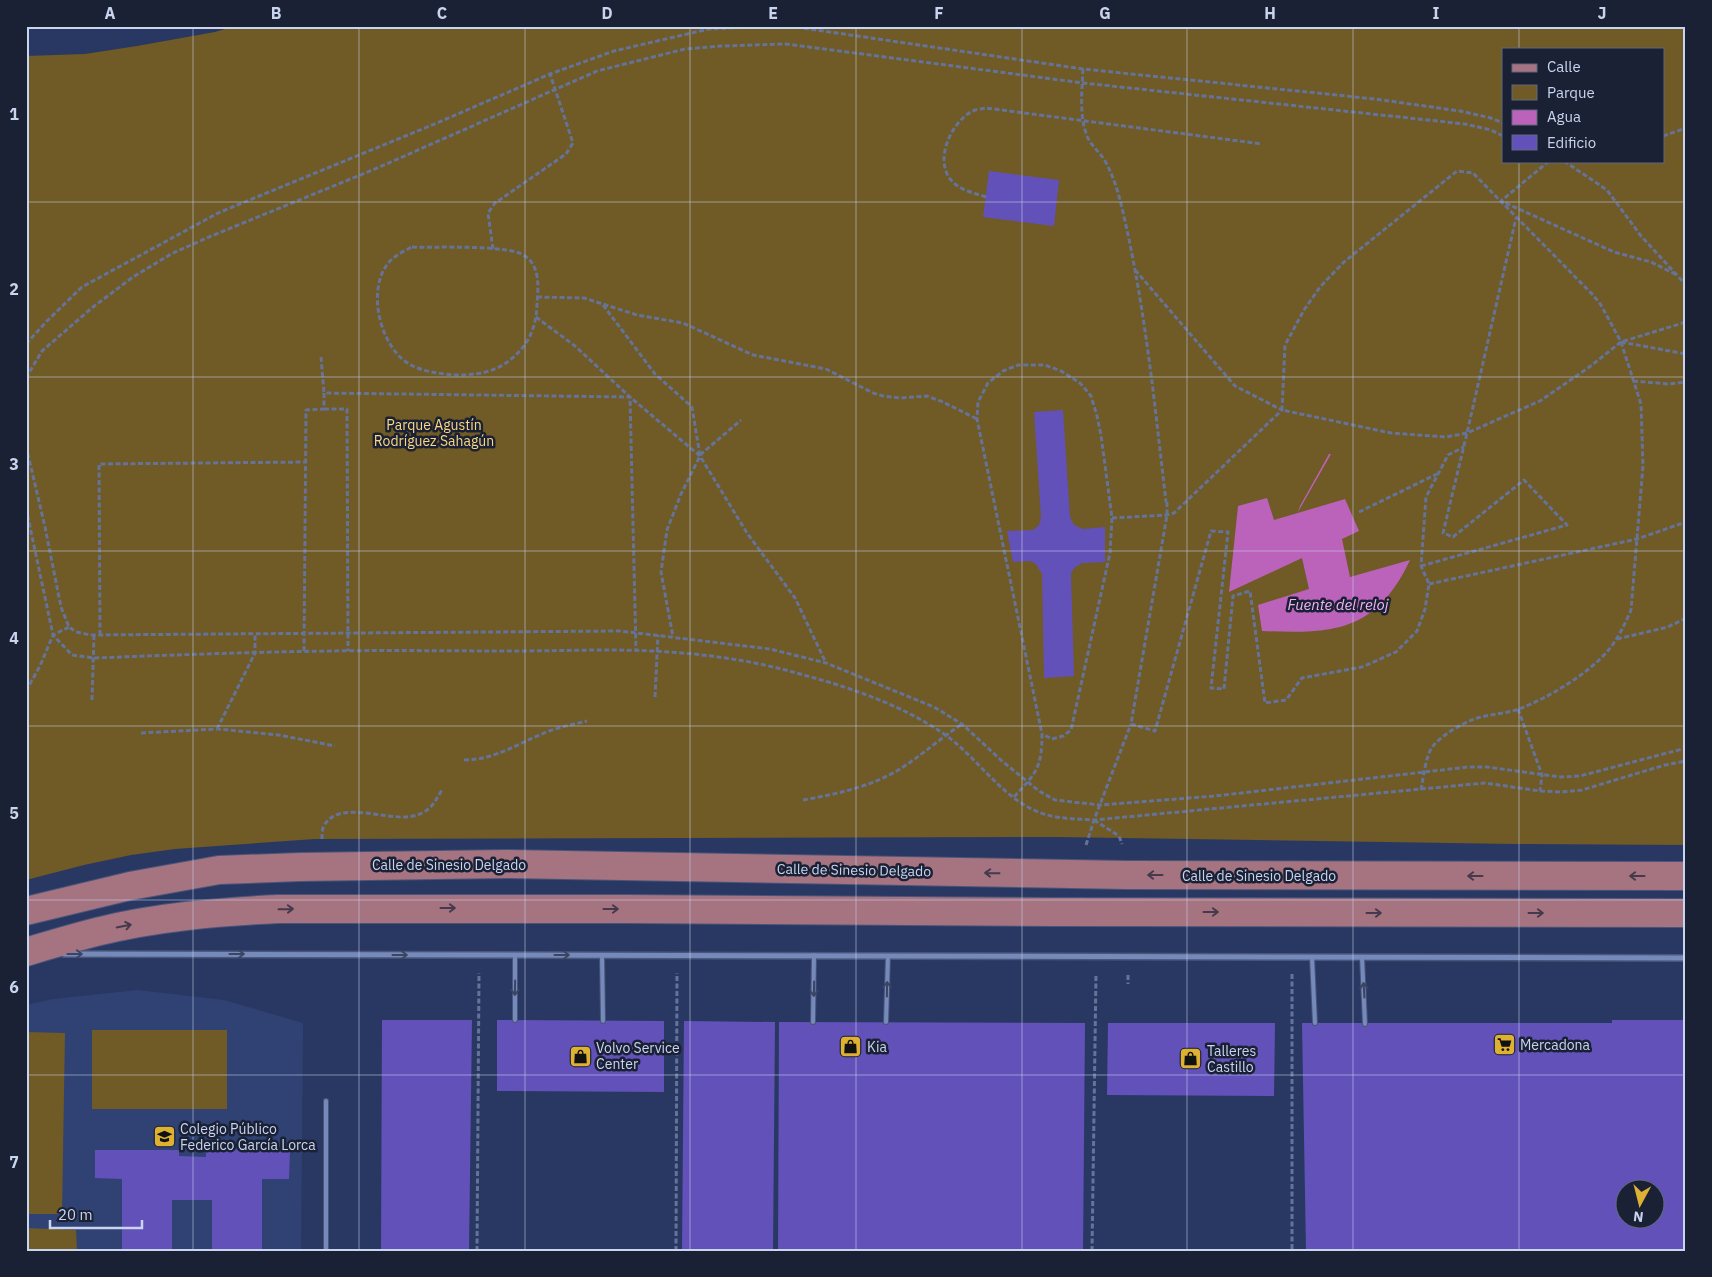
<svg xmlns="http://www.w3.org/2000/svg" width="1712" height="1277" font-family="'IBM Plex Sans',sans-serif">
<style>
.built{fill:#304273}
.green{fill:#705a25;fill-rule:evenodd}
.water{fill:#bb62ba}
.building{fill:#6351ba;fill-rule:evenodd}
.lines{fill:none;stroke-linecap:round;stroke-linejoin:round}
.service-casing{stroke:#495579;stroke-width:6}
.minor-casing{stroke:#495579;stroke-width:8}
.primary-casing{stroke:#495579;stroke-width:30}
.path{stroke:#657398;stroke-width:3;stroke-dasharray:5 2.5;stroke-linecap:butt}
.service{stroke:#7589ba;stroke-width:4}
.minor{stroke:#7589ba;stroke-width:5}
.primary{stroke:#a67380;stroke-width:28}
.oneway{stroke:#443a4c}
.oneway2{stroke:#3a4564}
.grid{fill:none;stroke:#c9d4ef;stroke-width:1;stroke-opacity:0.55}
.labels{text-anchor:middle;stroke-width:5;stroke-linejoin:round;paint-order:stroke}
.park-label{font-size:14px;fill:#fcd781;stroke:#1a2135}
.street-label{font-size:14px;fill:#c9d4ef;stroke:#1a2135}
.poi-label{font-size:14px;fill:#c9d4ef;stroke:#1a2135;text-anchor:start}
.water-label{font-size:15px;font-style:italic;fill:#f4b2f3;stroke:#1a2135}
.neatline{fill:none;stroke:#c9d4ef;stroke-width:2}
.grid-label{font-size:16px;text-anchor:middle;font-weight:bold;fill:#c9d4ef}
</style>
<rect width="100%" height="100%" fill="#293863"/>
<path class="built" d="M138,990L224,1000L303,1023L301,1251H26V1005L53,999Z"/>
<path class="green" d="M235,26H1686V845L1515,844L1057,837L315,839L175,849L131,855L84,865L26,880V56L85,54L137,46L215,32ZM1503,49H1663V161H1503Z
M92,1030H227V1109H92Z
M26,1032L65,1033L62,1214H26Z
M26,1228L76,1230L77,1251H26Z"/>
<path class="water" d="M1329,454H1331L1298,512L1300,506Z
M1267,498L1274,520L1345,499L1359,531L1342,539L1350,577L1410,560C1376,632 1334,634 1262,631L1258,605L1309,589L1302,558L1229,592L1238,506Z"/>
<path class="building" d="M989,171L1059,180L1054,226L983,217Z
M1063,410L1070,517L1074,525L1083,529L1105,527V562L1082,563L1074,568L1071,574L1074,676L1044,678L1042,574L1036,564L1030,561L1013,562L1007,531L1033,530L1039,525L1041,517L1034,412Z
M382,1020H472L469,1251H381Z
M497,1020L664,1021V1092L497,1091Z
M1612,1020H1686V1251H1306L1302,1023H1612ZM1624,1190H1654V1220H1624Z
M684,1021L775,1022L773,1251H682Z
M779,1022L1085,1023L1083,1251H778Z
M1108,1023H1275L1274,1096L1107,1095Z
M206,1149L290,1150L289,1179H262V1251H212V1200H172V1251H122V1179L95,1178V1150H179V1156L206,1157Z"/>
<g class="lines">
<defs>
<path id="service" d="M602,955L603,1021
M1312,957L1315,1023
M1362,957L1365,1024
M515,1020V955
M813,1022L814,955
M886,1022L888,956
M326,1101V1251"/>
<path id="minor" d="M64,954L1686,958"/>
<path id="primary" d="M26,911L130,886L219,870L300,867L506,864L1127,875L1686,876
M26,952C49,945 73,938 96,932C156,917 217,912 278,909H628L1053,912L1686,913"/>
</defs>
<use href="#service" class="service-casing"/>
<use href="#minor" class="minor-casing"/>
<use href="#primary" class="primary-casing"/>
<path class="path" d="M789,26L1083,69L1375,99L1460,111L1491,118L1503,123
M1083,69C1082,92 1079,115 1087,136C1091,146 1100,152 1105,161C1116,181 1120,199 1125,221C1146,314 1155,408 1166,502
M1663,136L1686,128
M1549,161L1501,201L1614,252L1651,262L1677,275
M1564,161L1607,190L1641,236L1686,285
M986,197C974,193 959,190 951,180C934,160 951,123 971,112C975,109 982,109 986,108L1262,144
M412,247C435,248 509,244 525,256C541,267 538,289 537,305C536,330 527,348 506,363C491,373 474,375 456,375C442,374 424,372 411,365C380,349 365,288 390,261C396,255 404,251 412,247Z
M493,249L488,213L495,203L566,154L573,143L550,74
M537,297L584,298L637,315L683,323L753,355L826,369L873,393L883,396L900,398L927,396L943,402L977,419
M603,305L655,374L692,407L700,456L681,494L667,530L661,572L673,637
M536,317L575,346L630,397L700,456L747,533L795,598L826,663
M1621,342L1686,354
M26,344L47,321L82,287L218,213L437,123L550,74L614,51L709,29L772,26
M321,357L324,393
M26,378L42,351L93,307L133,277L171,254L209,237L375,169L597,71L685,49L721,46L786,44L1083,83L1465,124L1491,130L1503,136
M1633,381L1669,384L1686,382
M324,409H347L348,651
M26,446L45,527L61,607L69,627L76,632L90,635L620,631L770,649L826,663L934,707L962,724L1002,761L1039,791L1055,800L1100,805L1215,796L1468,767H1487L1561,777L1580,776L1686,748
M700,455L741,420
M1167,502V515L1131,724L1155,731L1211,531L1228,532L1211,688L1224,689L1233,596L1250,591L1265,703L1286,700L1302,678L1362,667L1396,652L1417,631L1425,609L1429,584L1421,566L1426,497L1448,455L1464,447
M26,508L53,635L72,655L94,658C173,655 251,652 330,651C391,650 452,651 513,651C545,651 576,650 608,650C672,650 738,656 800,674C849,687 902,705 944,734C979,758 1004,803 1047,815C1062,819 1078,819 1094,820L1485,783L1540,791L1561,792L1582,790L1665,765L1686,761
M1359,512L1437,474
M1112,518L1167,515L1174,513L1282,410L1235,386L1136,271
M1421,566L1567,525L1524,480L1453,537L1443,533L1467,433L1516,218
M1429,584L1637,539L1686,522
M100,635L99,464L306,462
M1617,639L1668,627L1686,618
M304,651L306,410L324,409V393L630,397L636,651
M26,691L40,666L53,635L69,627
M655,697L658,635
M92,700L94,635
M1518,709L1542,775L1540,791
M217,729L255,653V634
M141,733L217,729L279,735L335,746
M464,760C496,760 520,742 549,731C561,727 574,724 587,721
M1421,790C1423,779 1426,754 1433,746C1443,734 1460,725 1474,719C1489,714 1505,714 1519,709C1548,698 1592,672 1611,647C1619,636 1625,624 1631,610L1643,466L1641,404L1621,342L1601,305L1593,295L1473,173L1457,171L1344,262L1320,287L1304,310L1285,345L1282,410L1391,433L1446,437L1467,433L1540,401L1588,368L1621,342L1686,322
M1014,797C1036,773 1042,768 1042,734L977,419L978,402L988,383L1003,371L1018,365H1045L1061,371L1080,383L1091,396L1097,416L1101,435L1112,518L1110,553L1071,730L1063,736L1052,739L1042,734
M803,800C837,794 870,787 900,769C922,755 941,738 962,724
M1094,820L1119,836L1122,844
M322,839C322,834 322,827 325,824C343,797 397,827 422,813C433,808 436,799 442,790
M1086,845L1094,820L1131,724
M1292,974V1251
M1128,975V984
M477,1251L479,973
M676,1251L677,973
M1092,1251L1096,974"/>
<use href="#service" class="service"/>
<use href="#minor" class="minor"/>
<use href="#primary" class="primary"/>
</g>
<defs><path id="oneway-shaft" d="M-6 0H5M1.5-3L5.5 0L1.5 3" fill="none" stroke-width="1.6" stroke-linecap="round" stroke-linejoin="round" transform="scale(1.25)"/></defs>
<g class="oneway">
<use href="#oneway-shaft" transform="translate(992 873) rotate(-179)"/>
<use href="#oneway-shaft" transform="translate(1155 875) rotate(-180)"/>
<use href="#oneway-shaft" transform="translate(1475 876) rotate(-180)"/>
<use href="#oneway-shaft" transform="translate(1637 876) rotate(-180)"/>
<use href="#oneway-shaft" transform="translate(448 908)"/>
<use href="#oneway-shaft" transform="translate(286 909) rotate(-1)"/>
<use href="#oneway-shaft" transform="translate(611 909)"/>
<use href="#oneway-shaft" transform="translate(1211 912)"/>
<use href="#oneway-shaft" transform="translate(1374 913)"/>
<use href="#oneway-shaft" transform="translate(1536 913)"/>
<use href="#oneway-shaft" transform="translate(124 926) rotate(-11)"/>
</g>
<g class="oneway2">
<use href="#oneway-shaft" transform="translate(75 954)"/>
<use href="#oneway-shaft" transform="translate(237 954)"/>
<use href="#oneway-shaft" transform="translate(400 955)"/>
<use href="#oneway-shaft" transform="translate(562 955)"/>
<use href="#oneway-shaft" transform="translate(515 988) rotate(91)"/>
<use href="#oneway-shaft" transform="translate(814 989) rotate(91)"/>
<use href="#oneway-shaft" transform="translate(887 989) rotate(-89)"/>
<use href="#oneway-shaft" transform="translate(1364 990) rotate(-93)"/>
</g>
<path class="grid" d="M193,26V1251M359,26V1251M525,26V1251M690,26V1251M856,26V1251M1022,26V1251M1187,26V1251M1353,26V1251M1519,26V49M1519,161V1251M26,202H1686M26,377H1686M26,551H1686M26,726H1686M26,900H1686M26,1075H1686"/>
<defs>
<symbol id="supermarket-square" viewBox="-11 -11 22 22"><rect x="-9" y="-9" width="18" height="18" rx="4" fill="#deb133" stroke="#1a2135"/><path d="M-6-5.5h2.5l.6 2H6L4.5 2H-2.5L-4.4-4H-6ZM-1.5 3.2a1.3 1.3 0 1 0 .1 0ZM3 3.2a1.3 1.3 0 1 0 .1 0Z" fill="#111"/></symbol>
<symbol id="shop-square" viewBox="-11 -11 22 22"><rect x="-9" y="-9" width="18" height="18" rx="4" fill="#deb133" stroke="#1a2135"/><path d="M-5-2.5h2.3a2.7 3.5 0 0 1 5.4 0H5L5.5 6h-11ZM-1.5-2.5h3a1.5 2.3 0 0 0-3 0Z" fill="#111"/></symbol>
<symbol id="school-square" viewBox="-11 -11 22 22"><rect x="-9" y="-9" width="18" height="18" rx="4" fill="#deb133" stroke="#1a2135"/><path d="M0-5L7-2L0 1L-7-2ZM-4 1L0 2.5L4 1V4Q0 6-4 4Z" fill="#111"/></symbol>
</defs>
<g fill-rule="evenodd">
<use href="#supermarket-square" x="1492" y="1032" width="25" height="25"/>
<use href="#shop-square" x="838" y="1034" width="25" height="25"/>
<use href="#shop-square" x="568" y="1044" width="25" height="25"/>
<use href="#shop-square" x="1178" y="1046" width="25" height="25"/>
<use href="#school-square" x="152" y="1124" width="25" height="25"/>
</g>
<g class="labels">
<g class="park-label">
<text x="434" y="430">Parque Agustín<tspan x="434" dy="16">Rodríguez Sahagún</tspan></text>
</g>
<g class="street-label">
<text x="449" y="870">Calle de Sinesio Delgado</text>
<text transform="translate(854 870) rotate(1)" y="5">Calle de Sinesio Delgado</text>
<text x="1259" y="881">Calle de Sinesio Delgado</text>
</g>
<g class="poi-label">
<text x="1520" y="1050">Mercadona</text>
<text x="867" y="1052">Kia</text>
<text x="596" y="1053">Volvo Service<tspan x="596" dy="16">Center</tspan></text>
<text x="1207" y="1056">Talleres<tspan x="1207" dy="16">Castillo</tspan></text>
<text x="180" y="1134">Colegio Público<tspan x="180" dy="16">Federico García Lorca</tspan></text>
</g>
<g class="water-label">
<text x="1338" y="610">Fuente del reloj</text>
</g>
</g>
<rect width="1712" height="1277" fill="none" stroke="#1a2135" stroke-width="55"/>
<rect x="1502" y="48" width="162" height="115" fill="#1a2135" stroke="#60697f"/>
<rect x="1512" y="64" width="25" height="8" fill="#a67380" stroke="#60697f"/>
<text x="1547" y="72" font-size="15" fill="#c9d4ef">Calle</text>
<rect x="1512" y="85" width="25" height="15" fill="#705a25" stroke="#60697f"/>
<text x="1547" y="98" font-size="15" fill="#c9d4ef">Parque</text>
<rect x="1512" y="110" width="25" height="15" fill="#bb62ba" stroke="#60697f"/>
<text x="1547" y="122" font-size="15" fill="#c9d4ef">Agua</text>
<rect x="1512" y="135" width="25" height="15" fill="#6351ba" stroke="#60697f"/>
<text x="1547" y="148" font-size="15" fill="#c9d4ef">Edificio</text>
<g transform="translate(1640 1204) rotate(187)"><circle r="24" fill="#1a2135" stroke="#60697f"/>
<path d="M0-4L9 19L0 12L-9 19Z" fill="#deb133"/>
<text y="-8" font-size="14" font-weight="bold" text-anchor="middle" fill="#c9d4ef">N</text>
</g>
<path d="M50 1220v8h92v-8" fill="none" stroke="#c9d4ef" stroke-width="2.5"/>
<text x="58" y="1220" font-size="15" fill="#c9d4ef" stroke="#1a2135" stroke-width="4" paint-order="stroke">20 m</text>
<rect x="28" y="28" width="1656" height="1222" class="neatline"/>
<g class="grid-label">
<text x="110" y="19">A</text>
<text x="276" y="19">B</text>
<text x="442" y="19">C</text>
<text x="607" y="19">D</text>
<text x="773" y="19">E</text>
<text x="939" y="19">F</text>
<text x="1105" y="19">G</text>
<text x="1270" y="19">H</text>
<text x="1436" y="19">I</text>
<text x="1602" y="19">J</text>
<text x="14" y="120">1</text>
<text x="14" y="295">2</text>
<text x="14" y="470">3</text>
<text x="14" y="644">4</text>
<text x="14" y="819">5</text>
<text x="14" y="993">6</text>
<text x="14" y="1168">7</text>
</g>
</svg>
